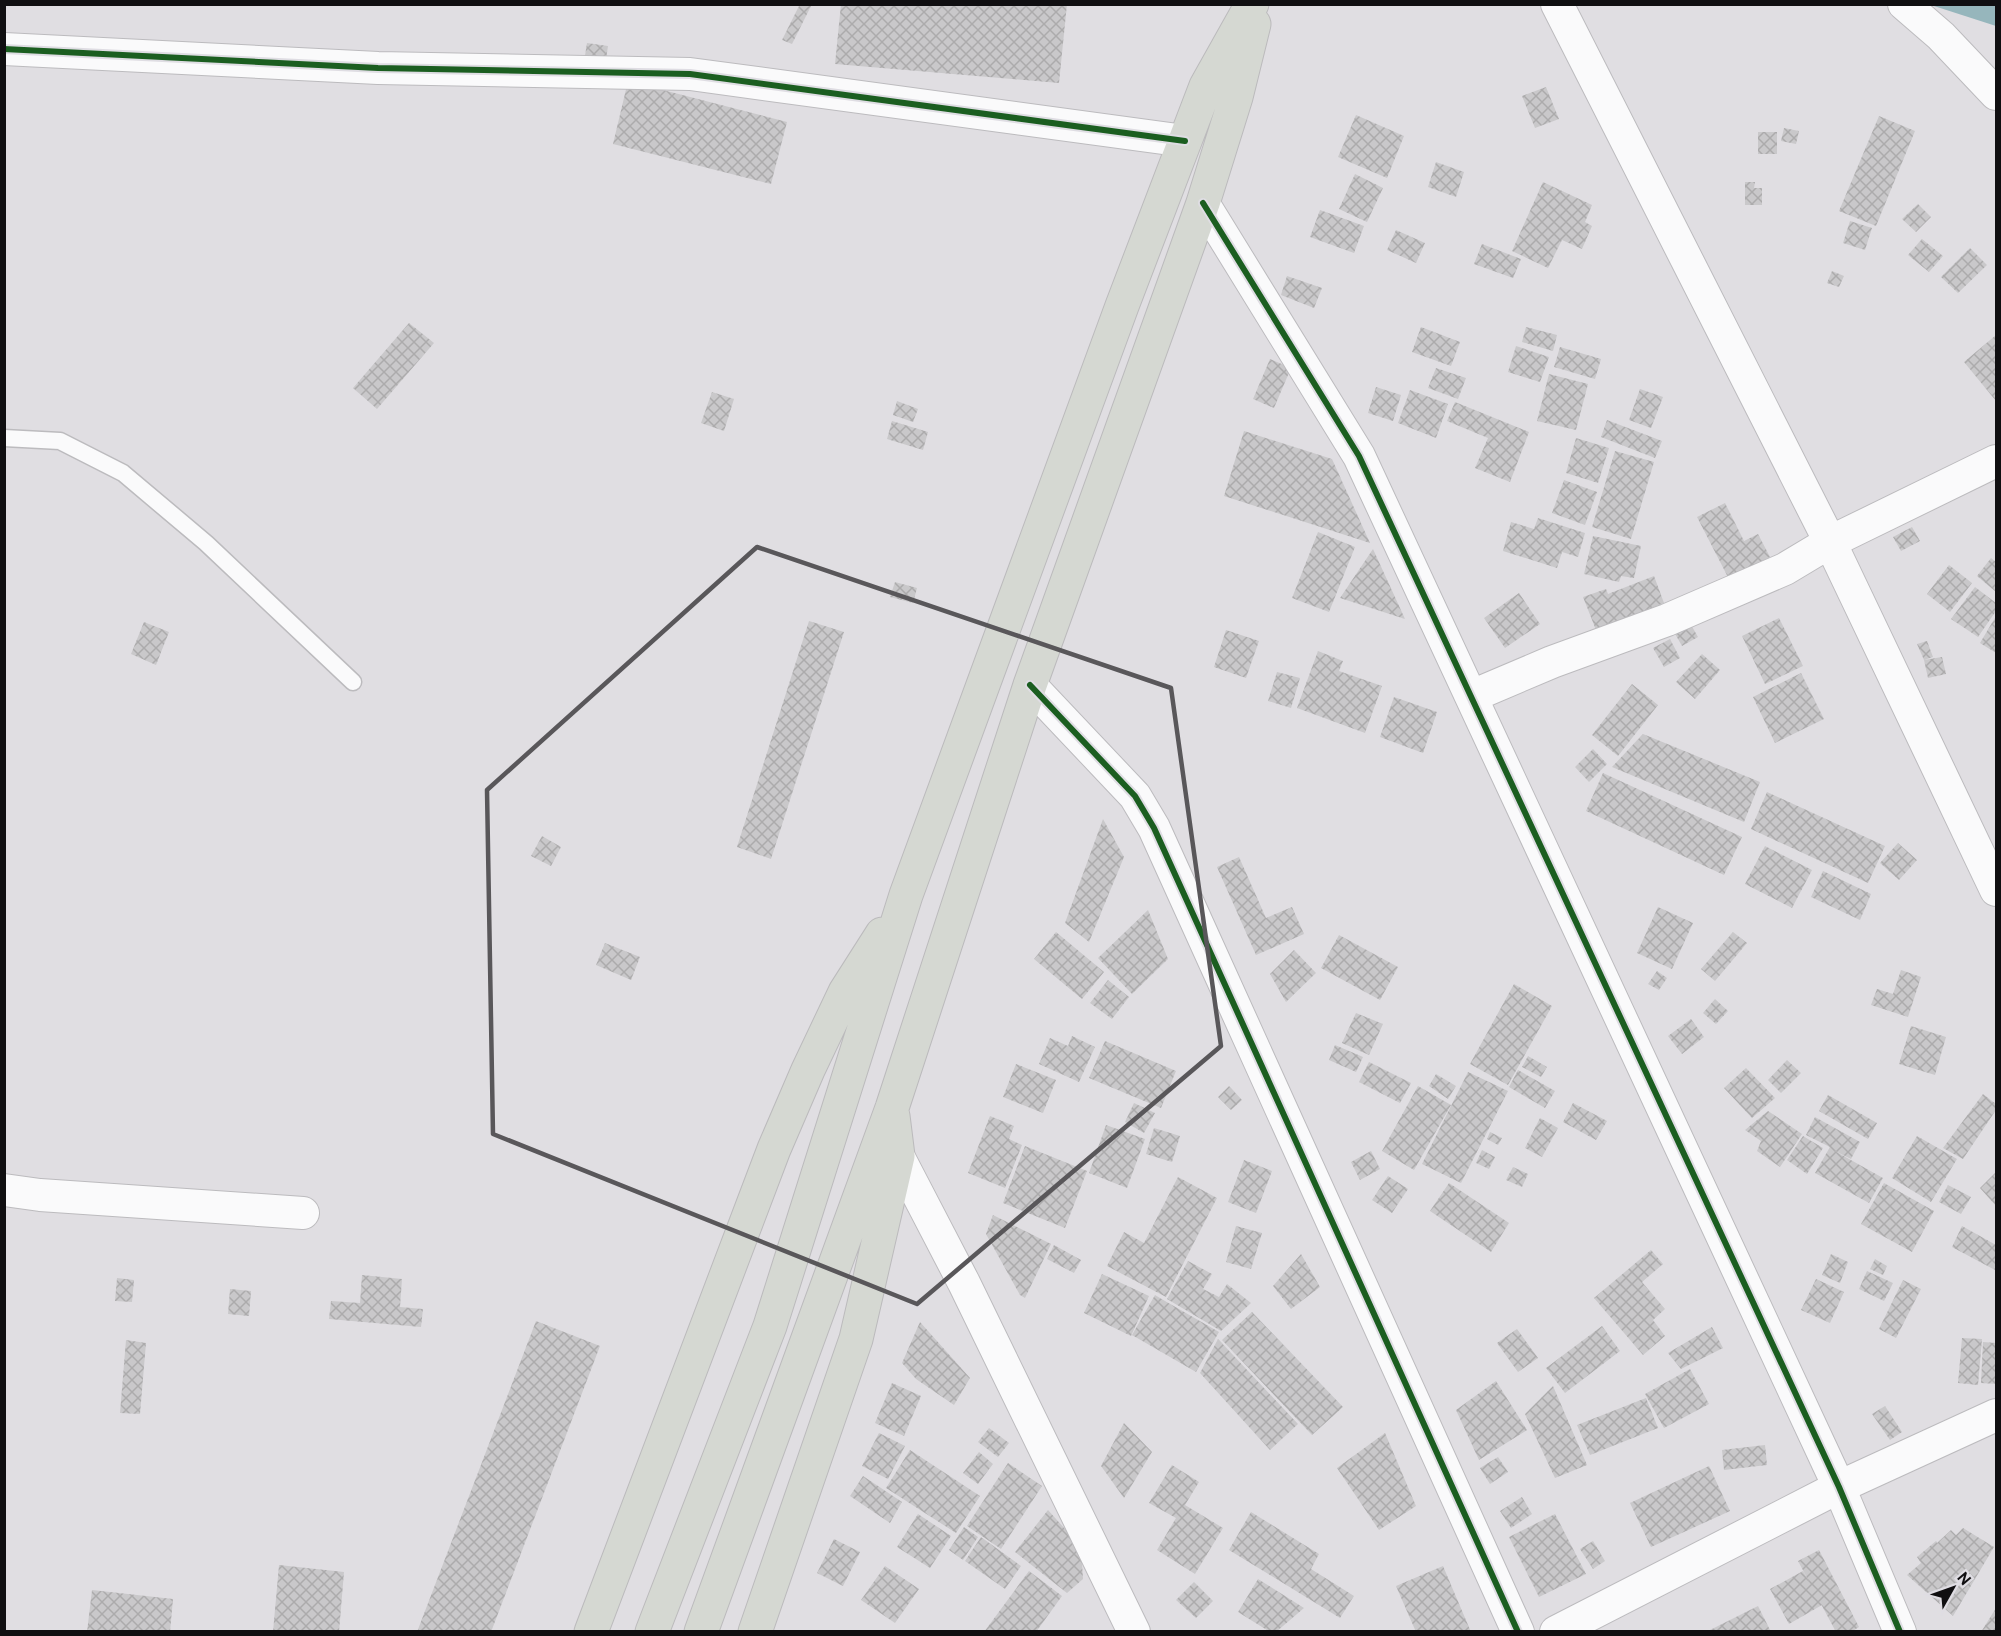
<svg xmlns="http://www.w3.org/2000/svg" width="2001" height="1636" font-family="Overpass,sans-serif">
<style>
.water{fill:#96b6bc}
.building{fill:url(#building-cross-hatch)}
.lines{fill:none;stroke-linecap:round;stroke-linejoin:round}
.service-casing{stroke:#bcbbbe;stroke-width:19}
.minor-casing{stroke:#bcbbbe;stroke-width:34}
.trunk-casing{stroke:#bbbabc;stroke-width:35}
.service{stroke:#fafafb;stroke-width:16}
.minor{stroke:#fafafb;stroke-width:32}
.trunk{stroke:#d5d8d2;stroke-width:33}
.cycleway-casing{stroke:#dfdde3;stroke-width:10}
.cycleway{stroke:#1b5e20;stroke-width:6}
.marked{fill:none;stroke:#59575a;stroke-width:4.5;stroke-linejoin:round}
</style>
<defs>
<pattern id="building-cross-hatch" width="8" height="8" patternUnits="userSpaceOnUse" patternTransform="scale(1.5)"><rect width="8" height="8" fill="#c9c8ca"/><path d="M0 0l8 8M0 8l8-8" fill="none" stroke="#acabac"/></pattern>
</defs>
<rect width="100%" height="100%" fill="#e0dee2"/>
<path class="water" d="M1931,5H1996V26L1934,6Z"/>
<path class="building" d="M800,4H812L792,44L782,40Z
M841,4H1067L1059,83L835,64Z
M587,43L608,46L605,66L584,62Z
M628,81L787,122L771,184L613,144Z
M1546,87L1559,119L1535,128L1522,96Z
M1356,115L1404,136L1387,178L1338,157Z
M1879,116L1915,131L1876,226L1839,211Z
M1784,128L1799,131L1796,144L1781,141Z
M1758,132H1777V154H1758Z
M1436,162L1464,172L1456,197L1428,187Z
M1355,174L1383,188L1367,222L1339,209Z
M1543,182L1592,205L1585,222L1592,226L1582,249L1562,240L1548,268L1512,251Z
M1745,182H1755L1754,188H1762V205H1745Z
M1918,204L1931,217L1916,232L1902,219Z
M1320,210L1364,226L1354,253L1310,237Z
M1850,221L1872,228L1865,250L1843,243Z
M1396,230L1425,243L1416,263L1387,250Z
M1922,239L1943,256L1929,272L1908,255Z
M1482,244L1521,259L1513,278L1474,264Z
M1970,248L1987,265L1958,293L1941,277Z
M1832,271L1844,276L1839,287L1827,283Z
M1287,276L1322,288L1314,308L1281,295Z
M409,323L434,343L377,409L353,388Z
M1421,327L1460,342L1451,366L1412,352Z
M1526,327L1557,335L1553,351L1522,342Z
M1996,335V401L1964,362Z
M1516,346L1549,357L1540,382L1508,372Z
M1560,347L1601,359L1595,379L1554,367Z
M1270,359L1291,368L1274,408L1253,399Z
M1436,368L1466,378L1458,399L1428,388Z
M1549,374L1588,384L1576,430L1537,421Z
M1376,387L1401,395L1393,421L1368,413Z
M1640,389L1663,397L1651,428L1629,420Z
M1410,390L1448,404L1436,438L1398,423Z
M712,392L734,399L724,431L701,423Z
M897,401L918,409L913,422L893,415Z
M1455,402L1529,432L1510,482L1475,468L1488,438L1447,421Z
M1607,420L1662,441L1655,458L1601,437Z
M892,421L928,432L923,450L887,439Z
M1244,431L1332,459L1370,543L1224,496Z
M1576,438L1609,448L1598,483L1566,473Z
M1615,451L1654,462L1631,539L1592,527Z
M1564,480L1597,492L1585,525L1552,513Z
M1725,503L1744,541L1758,534L1770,557L1757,564L1759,571L1732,585L1697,517Z
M1538,518L1585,533L1578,557L1562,552L1557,568L1503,551L1511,522L1534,529Z
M1912,527L1920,541L1901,551L1893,537Z
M1318,532L1355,547L1329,612L1292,598Z
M1593,536L1641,546L1634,578L1621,576L1619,582L1584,574Z
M1373,549L1405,619L1340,598Z
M1991,558L1996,562V592L1977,576Z
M1949,565L1972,583L1950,612L1927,594Z
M1654,576L1664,603L1596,630L1583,597L1606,589L1608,594Z
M895,582L917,588L913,603L890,597Z
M1975,587L1996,603V611L1978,637L1951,619Z
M1519,593L1540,624L1505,648L1484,618Z
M1996,616V653L1980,643Z
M1779,618L1803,666L1765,684L1742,636Z
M809,621L844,632L771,859L737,847Z
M144,622L169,632L156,665L131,654Z
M1690,623L1698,637L1682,646L1674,632Z
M1226,630L1259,641L1246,678L1214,667Z
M1670,639L1680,658L1664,667L1653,648Z
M1927,641L1933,657L1924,660L1917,644Z
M1318,651L1343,661L1339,671L1382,686L1365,733L1297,708Z
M1702,654L1720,670L1695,699L1676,682Z
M1942,657L1946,674L1928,678L1924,660Z
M1277,672L1300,678L1291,708L1268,701Z
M1801,673L1824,719L1775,743L1753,697Z
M1632,684L1658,705L1618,756L1592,735Z
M1394,697L1437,712L1423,753L1380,737Z
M1643,734L1760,782L1744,822L1612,767Z
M1593,749L1607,764L1589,782L1575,767Z
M1603,773L1742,837L1724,875L1586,811Z
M1767,792L1885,846L1868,883L1751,829Z
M1103,819L1124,857L1089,942L1065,923Z
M542,836L561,847L551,866L531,856Z
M1898,843L1917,860L1899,880L1880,863Z
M1765,846L1812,870L1792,908L1745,884Z
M1239,857L1266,918L1292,907L1304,934L1256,955L1217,867Z
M1823,871L1871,894L1860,920L1811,897Z
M1658,907L1693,923L1672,969L1637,953Z
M1148,910L1168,959L1132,994L1098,958Z
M1056,932L1104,972L1082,999L1034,959Z
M1733,932L1747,943L1715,981L1701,969Z
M1339,935L1398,967L1380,1000L1321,968Z
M605,943L640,957L631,980L596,965Z
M1294,950L1316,973L1286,1002L1270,974Z
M1901,970L1921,977L1908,1017L1871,1005L1877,989L1893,994Z
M1657,971L1667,978L1659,990L1648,984Z
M1108,980L1129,997L1112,1019L1090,1003Z
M1514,984L1552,1006L1508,1085L1470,1064Z
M1715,999L1728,1011L1716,1024L1703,1013Z
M1356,1013L1383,1024L1369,1055L1342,1043Z
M1691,1019L1704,1037L1682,1054L1668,1036Z
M1911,1026L1946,1037L1935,1075L1899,1064Z
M1072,1036L1095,1047L1079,1082L1039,1064L1050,1038L1068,1046Z
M1105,1041L1176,1071L1161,1108L1089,1078Z
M1335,1045L1363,1057L1356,1072L1329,1060Z
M1528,1056L1547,1067L1541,1077L1522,1067Z
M1787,1060L1801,1073L1781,1093L1768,1080Z
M1369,1062L1411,1083L1400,1103L1359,1082Z
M1016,1064L1056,1080L1043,1113L1003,1097Z
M1746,1068L1775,1098L1752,1118L1724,1088Z
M1518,1070L1555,1091L1545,1108L1509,1087Z
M1468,1072L1508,1091L1461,1183L1422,1164Z
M1436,1074L1456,1086L1448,1099L1429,1086Z
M1229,1086L1242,1100L1231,1110L1218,1097Z
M1418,1086L1451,1105L1414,1170L1382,1151Z
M1983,1094L1996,1104V1110L1963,1159L1943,1148Z
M1828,1095L1877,1123L1868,1139L1819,1111Z
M1134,1103L1155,1113L1144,1133L1125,1122Z
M1573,1103L1607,1121L1596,1140L1563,1122Z
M1768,1111L1802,1134L1780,1167L1757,1151L1761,1141L1745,1130Z
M990,1116L1014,1126L1009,1139L1022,1145L1005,1188L968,1173Z
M1815,1117L1860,1142L1851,1159L1833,1150L1883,1178L1869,1203L1815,1173L1830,1147L1806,1135Z
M1540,1118L1558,1128L1542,1157L1525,1148Z
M1106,1125L1145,1139L1127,1188L1089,1173Z
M1154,1128L1180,1136L1172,1162L1146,1154Z
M1490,1132L1502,1138L1498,1145L1487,1139Z
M1803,1136L1823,1148L1807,1174L1787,1160Z
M1917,1136L1957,1159L1931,1202L1892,1178Z
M1025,1146L1087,1171L1065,1228L1003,1203Z
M1482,1150L1495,1157L1489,1169L1476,1163Z
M1371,1151L1380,1169L1360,1180L1351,1162Z
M1244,1160L1272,1171L1256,1213L1228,1202Z
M1513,1167L1528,1174L1522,1187L1506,1180Z
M1996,1172V1206L1980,1188Z
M1388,1176L1408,1189L1392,1213L1372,1200Z
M1178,1177L1217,1198L1166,1297L1107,1266L1124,1232L1144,1243Z
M1449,1183L1509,1223L1491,1252L1430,1211Z
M1884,1183L1934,1211L1912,1252L1861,1224Z
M1948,1185L1971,1197L1961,1214L1939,1202Z
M993,1215L1051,1244L1025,1298L1020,1295L986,1234Z
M1236,1226L1262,1233L1251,1269L1226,1262Z
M1962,1226L1996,1245L1995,1270L1952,1247Z
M1054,1245L1081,1260L1074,1273L1047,1259Z
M1651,1250L1663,1264L1642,1282L1665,1309L1653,1320L1665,1336L1643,1355L1594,1298Z
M1301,1254L1320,1287L1291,1309L1273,1286Z
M1831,1254L1848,1262L1840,1283L1822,1275Z
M1875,1259L1887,1266L1883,1275L1870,1269Z
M1188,1261L1212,1274L1203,1289L1219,1297L1227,1284L1251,1303L1221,1331L1167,1299Z
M1867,1271L1893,1283L1884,1301L1859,1289Z
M1102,1274L1149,1296L1131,1336L1084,1313Z
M362,1275L402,1279L400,1307L423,1309L421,1327L329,1319L331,1301L360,1303Z
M117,1278L134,1280L132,1302L115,1301Z
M1816,1279L1844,1292L1830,1323L1801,1310Z
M1903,1280L1921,1289L1896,1338L1879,1329Z
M230,1289L251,1291L249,1316L228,1314Z
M1155,1295L1165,1301L1164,1303L1165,1301L1219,1332L1196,1372L1132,1335Z
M1252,1312L1343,1407L1312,1435L1222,1340Z
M536,1321L600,1346L491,1632H417Z
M920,1322L970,1378L954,1405L916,1379L902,1363Z
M1602,1326L1620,1351L1565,1393L1546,1368Z
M1712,1327L1723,1348L1681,1369L1668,1353Z
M1517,1329L1538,1358L1518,1372L1497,1343Z
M1962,1338L1982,1339L1978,1385L1958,1383Z
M1218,1339L1298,1424L1270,1450L1200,1373Z
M126,1340L146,1343L140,1414L120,1413Z
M1983,1342L1996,1343V1384L1981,1383Z
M1690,1369L1709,1404L1664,1428L1645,1394Z
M1496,1381L1527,1430L1479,1460L1456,1410Z
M892,1383L921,1396L904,1436L875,1423Z
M1553,1386L1587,1465L1555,1478L1525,1414Z
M1646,1398L1658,1428L1590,1455L1577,1425Z
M1885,1406L1902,1432L1890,1440L1872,1414Z
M1124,1423L1152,1452L1124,1498L1101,1466Z
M989,1428L1009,1443L998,1457L978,1442Z
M879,1433L905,1446L888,1479L862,1466Z
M1385,1433L1416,1506L1379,1530L1337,1468Z
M1765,1445L1767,1465L1724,1470L1722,1450Z
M910,1450L980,1496L956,1533L886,1488Z
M979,1452L993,1464L978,1484L963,1473Z
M1498,1457L1508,1472L1490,1484L1480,1468Z
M1008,1463L1042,1486L1001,1549L967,1526Z
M1172,1465L1199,1482L1185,1505L1223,1528L1195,1574L1157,1550L1176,1518L1149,1503Z
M1709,1466L1730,1511L1651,1547L1630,1503Z
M863,1476L902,1502L890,1523L850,1496Z
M1522,1497L1532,1514L1511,1528L1500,1511Z
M1048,1510L1081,1547L1083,1579L1067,1593L1015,1552Z
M1251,1512L1319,1554L1311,1569L1354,1596L1340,1618L1229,1550Z
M918,1514L951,1536L930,1568L897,1547Z
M1555,1514L1586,1574L1539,1597L1509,1537Z
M964,1527L978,1537L963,1560L949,1550Z
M1963,1528L1994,1547L1953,1616L1907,1575L1921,1563L1917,1557L1936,1541L1937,1543L1951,1530L1956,1535Z
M981,1537L1021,1566L1005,1589L965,1561Z
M834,1539L860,1552L843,1586L817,1573Z
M1593,1541L1605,1561L1593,1569L1580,1549Z
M1819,1550L1859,1627L1851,1632H1836L1798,1561Z
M279,1565L344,1572L339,1632H273Z
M885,1566L919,1589L895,1623L861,1600Z
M1443,1566L1471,1632H1416L1396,1586Z
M1029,1571L1062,1596L1036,1632H984Z
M1803,1571L1822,1605L1789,1624L1770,1589Z
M1258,1579L1304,1608L1276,1632H1270L1238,1612Z
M1194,1582L1213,1601L1196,1618L1176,1600Z
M92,1590L173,1599L170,1632H87Z
M1758,1606L1771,1632H1706Z
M1996,1608V1632H1981Z"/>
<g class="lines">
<defs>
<path id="service" d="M4,438L60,441L123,473L206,543L353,682"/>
<path id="minor" d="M1557,4L1830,542L1996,890
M1904,4L1941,36L1996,94
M4,49L378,68L690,74L1185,141
M1203,203L1359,456L1839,1487L1900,1632
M1030,685L1135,796L1154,828L1518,1632
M1472,696L1552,662L1667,620L1785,569L1830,542L1996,461
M898,1156L964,1283L1134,1632
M4,1190L40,1195L303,1213
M1556,1632L1839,1487L1996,1415"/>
<path id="trunk" d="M591,1632L774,1149L808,1070L845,992L882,934
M652,1632L770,1326L906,895L1122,306L1206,86L1252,4
M701,1632L892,1108L1030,685L1203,203L1236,97L1254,24
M755,1632L856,1339L898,1156L893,1116"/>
</defs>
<use href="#service" class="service-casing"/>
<use href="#minor" class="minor-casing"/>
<use href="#trunk" class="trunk-casing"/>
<use href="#service" class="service"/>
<use href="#minor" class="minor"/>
<use href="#trunk" class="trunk"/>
<defs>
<path id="cycleway" d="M4,49L378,68L690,74L1185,141
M1203,203L1359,456L1839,1487L1900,1632
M1030,685L1135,796L1154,828L1518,1632"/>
</defs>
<use href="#cycleway" class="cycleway-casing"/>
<use href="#cycleway" class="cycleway"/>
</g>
<path class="marked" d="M757,547L1171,688L1221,1046L917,1304L493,1134L487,790Z"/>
<rect width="2001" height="1636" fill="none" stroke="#100f11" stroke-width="12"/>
<g transform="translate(1953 1588) rotate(50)" stroke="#dfdde3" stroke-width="4.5" paint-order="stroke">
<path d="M0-4.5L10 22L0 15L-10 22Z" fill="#100f11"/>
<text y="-9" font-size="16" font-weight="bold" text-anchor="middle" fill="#100f11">N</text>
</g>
</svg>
